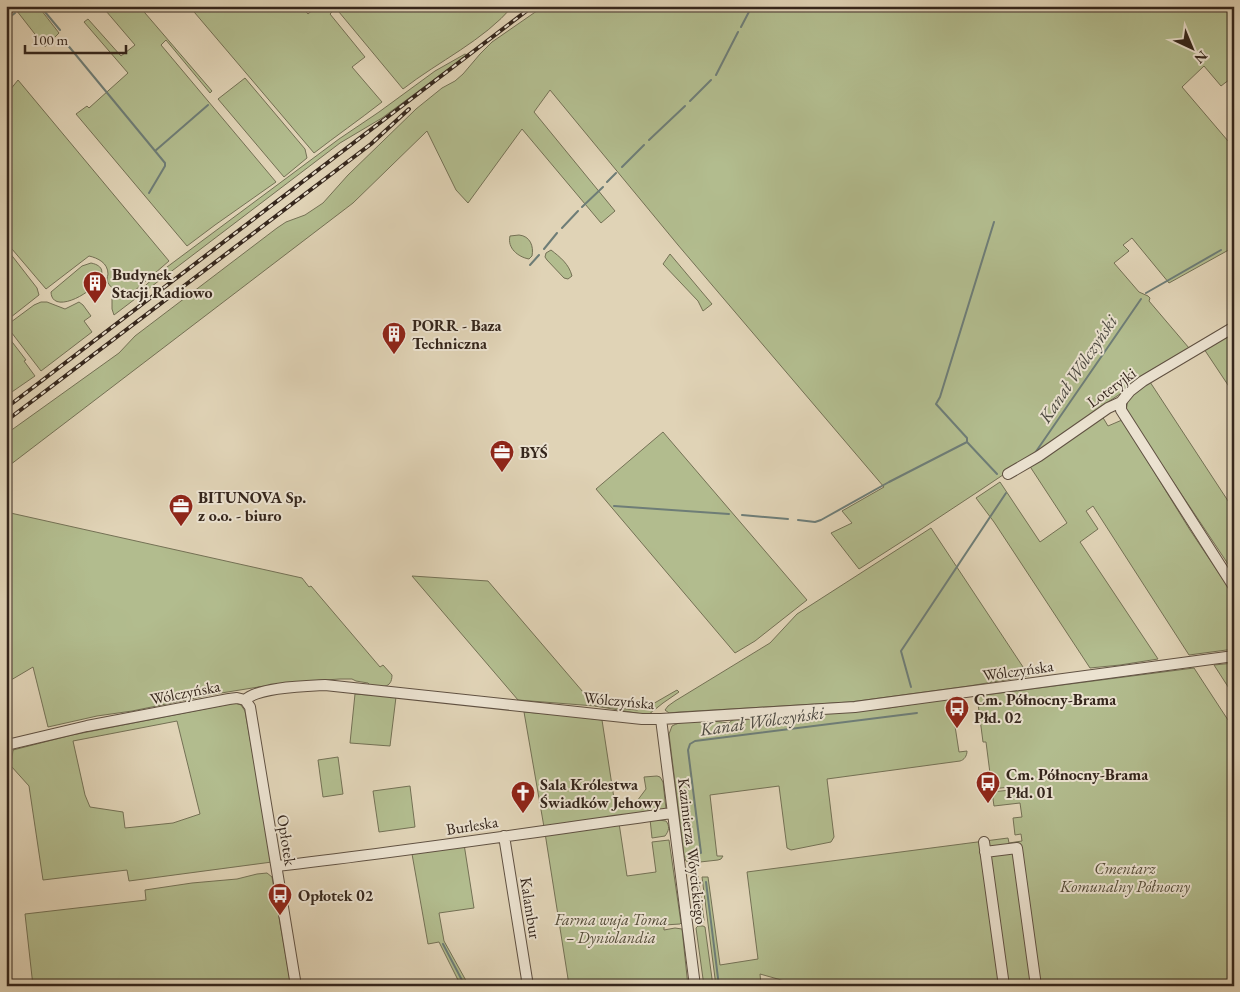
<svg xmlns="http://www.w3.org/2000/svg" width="1240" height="992" font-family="'EB Garamond',serif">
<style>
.green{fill:#b2bc8e;stroke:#747155;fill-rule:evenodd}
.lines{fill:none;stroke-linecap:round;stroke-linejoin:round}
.stream{stroke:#6e7d77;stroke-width:2}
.minor-casing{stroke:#605142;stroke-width:12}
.minor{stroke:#ebe2d0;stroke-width:10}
.rail-casing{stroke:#35261c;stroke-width:4}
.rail{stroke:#ebe2d0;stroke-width:2;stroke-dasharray:5.5;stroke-linecap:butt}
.labels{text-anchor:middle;stroke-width:4;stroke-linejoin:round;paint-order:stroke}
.poi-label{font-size:16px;font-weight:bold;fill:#35261c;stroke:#ebe2d0;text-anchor:start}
.street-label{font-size:16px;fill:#35261c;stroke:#ebe2d0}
.park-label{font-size:16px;font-style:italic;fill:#544c38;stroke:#ebe2d0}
.water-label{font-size:18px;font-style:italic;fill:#4d4a42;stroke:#ebe2d0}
</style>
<rect width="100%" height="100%" fill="#e0d3b6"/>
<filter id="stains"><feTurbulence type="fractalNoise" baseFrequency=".004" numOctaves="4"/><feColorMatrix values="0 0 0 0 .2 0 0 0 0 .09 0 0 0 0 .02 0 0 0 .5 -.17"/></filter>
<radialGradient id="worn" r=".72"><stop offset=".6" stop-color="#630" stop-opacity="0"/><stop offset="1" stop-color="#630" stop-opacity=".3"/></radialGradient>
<path class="green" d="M13,6H38L59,33L45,47Z
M111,6H139L212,91L210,93L166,40L161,45L276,182L215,225L187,246L76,114L87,106L89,108L128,73L84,22L88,19L121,56L135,45L106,11Z
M189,6H301L308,14L317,6H329L328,8L332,12L330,14L365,57L352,67L382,102C359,120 336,136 314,153Z
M334,6H513C483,41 439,61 403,89Z
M544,6H1232L1234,8V76L1221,86L1204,66L1182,87L1234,148V247L1169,283L1132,238L1123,245L1129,251L1114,263L1139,292L1148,296L1150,298L1149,301L1189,348L1096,410L1073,428L976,493L920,530L859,569L831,533L852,523L842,511L884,487L678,245L550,90L534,112L615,211L601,223L522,129L468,203L456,190L427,131L353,203L6,468V434L119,353L135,336L277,228L286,222L305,215L323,203L348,175L416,109L442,88L455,81L463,74L480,54L492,42Z
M465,54L467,55L382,118L340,143L114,315L112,309V294H114L122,299L133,296L167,267L339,139L379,112L435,71Z
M245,78L305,149L307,158L284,177L218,99Z
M18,80L169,261L133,292C124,295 108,290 107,279C107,277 108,276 108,274C108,263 98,258 89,256L46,289L6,242V95Z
M519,235C530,236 534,246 532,256L529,259C518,257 507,248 510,236Z
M6,248L37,288L39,295L6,321Z
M551,250C560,257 569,264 572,276L568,279L564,278L547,260L545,257L546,253Z
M670,254L712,304L703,311L698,301L663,264Z
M91,263C130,271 52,324 51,292L82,266Z
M41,302H47L65,309L79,302L83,305L91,316L84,321L92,332L41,371L8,328L7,325L34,305Z
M1234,332V394L1204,349Z
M6,334L26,360L24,361L35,376L6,396Z
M1150,382L1234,510V573L1126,411L1128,399Z
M1102,416L1108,426L1122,420L1190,530L1234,596V649L1189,655L1093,506L1086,511L1098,529L1080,542L1158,659L1120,665L1090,668L994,522L976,498L1000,482L1040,542L1067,523L1029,465Z
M663,432L807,600L755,641L735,653L596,489Z
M6,512L302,578L309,587L311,586L380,667L383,665L392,675C392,689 381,687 371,686L368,683L356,681L352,679H340L309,681L271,685L215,694L132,711L97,716L48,727L33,667L6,683Z
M931,528L1029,676L969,686L850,702L679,712L669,713L665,710L668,706L675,701L770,643L797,614Z
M412,576L488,581L595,706L637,710L651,705L677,690L679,692L663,703L648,715L595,706L518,700Z
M1234,663V696L1214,665Z
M1194,668L1228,720L1234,721V986H800L799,985L760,974L761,986H716L702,877H708L720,965L758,959L747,872L1008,838L1009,843L1022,841L1021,834L1015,835L1013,818L1022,817L1020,803L994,806L992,792L1010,790V787L992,789L986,742H983L977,696Z
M355,694L396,697L390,746L350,743Z
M953,698C960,701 961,704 960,711L953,713L959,752L967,751C967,756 964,760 960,761L827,779L834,837L831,842L791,850L787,848L779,786L710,795L717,856H723L721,859L718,860L691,863L686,861L684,855L669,734L672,726C689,717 712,721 729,723L736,717L858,711L889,708Z
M235,703L241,705L245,711L272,862L129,881L127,870L43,880L29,786L11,766L13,750L72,735ZM177,721L200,814L173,823L125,828L123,812L90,807L85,795L73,741Z
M524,712L562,715L602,720L615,805L637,801L646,789L644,777L657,776L660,777L663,782L666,809L664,811L544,827Z
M338,757L343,794L323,797L318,760Z
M410,786L415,827L379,832L373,791Z
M650,819L666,821C670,826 669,831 665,836L652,838Z
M619,823L627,876L656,872L652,842L669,840L681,923L680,924L664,925V930L675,928L682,929L688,986H564L569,985L545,833Z
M464,844L474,908L439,913L444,941L469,986H461L439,942L428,944L412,854Z
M267,873L272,877L291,986H33L25,914L146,900L145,890L192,883L237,879L257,874Z
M698,876L704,920L703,923H697L695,922L690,881Z
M698,926H703L705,927L713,986H704L696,928Z"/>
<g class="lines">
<path class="stream" d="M40,6L60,30
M1224,6L1234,17
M20,9L24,6
M6,20L15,13
M741,27L752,6
M66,43L165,163V166L149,193
M716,75L738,32
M690,101L711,80
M649,140L685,106
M155,151L208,105
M622,167L644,145
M607,182L616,173
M582,207L603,187
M994,222L940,397L936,404L967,438V442L997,474
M562,228L578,211
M544,249L557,233
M530,265L539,255
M1146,293L1221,250
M1035,453L1141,299
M614,506L729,514
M742,515L788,519
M798,520L815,522L821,520L889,482L967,442
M911,687L901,651L1006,493
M701,853L688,750L690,744L695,741L917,713
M706,882L719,986
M443,944L465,986"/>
<defs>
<path id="minor" d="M1121,402V410L1234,587
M1008,474L1039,456L1108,408L1121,402L1130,391L1143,381L1234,327
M245,700C258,687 306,686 325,685L642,719H661L855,707L1234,656
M245,700L250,707L296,986
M661,719L695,986
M6,743L11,744L87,726L229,699L237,698L245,700
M504,836L528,986
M984,842L1004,986
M985,852L1017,848L1036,986
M277,866C409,851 541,831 672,813"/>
</defs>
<use href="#minor" class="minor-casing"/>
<use href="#minor" class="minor"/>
<defs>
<path id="rail" d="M6,408L533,6
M6,421L371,144L409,109"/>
</defs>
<use href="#rail" class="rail-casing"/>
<use href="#rail" class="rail"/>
</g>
<defs>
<symbol id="building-pin" viewBox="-11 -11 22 30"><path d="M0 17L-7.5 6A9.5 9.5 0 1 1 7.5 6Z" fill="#8f2418" stroke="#ebe2d0"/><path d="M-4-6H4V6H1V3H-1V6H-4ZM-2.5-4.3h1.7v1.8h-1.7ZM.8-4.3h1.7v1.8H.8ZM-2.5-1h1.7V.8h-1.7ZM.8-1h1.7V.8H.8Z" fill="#fff"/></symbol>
<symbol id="office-pin" viewBox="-11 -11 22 30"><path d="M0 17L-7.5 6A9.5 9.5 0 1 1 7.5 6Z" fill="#8f2418" stroke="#ebe2d0"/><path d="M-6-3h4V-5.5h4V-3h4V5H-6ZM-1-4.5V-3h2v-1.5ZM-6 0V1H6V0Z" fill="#fff"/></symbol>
<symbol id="bus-pin" viewBox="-11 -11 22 30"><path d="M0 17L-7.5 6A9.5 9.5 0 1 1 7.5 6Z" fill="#8f2418" stroke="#ebe2d0"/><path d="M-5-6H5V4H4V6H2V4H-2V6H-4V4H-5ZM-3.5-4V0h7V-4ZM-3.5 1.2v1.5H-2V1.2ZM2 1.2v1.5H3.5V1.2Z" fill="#fff"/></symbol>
<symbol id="church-pin" viewBox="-11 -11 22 30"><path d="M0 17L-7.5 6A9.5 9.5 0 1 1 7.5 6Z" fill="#8f2418" stroke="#ebe2d0"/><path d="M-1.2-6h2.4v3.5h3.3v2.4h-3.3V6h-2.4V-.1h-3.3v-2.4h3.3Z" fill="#fff"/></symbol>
</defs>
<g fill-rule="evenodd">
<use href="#building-pin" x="81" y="269" width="28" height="38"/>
<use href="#building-pin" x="380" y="320" width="28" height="38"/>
<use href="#office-pin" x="488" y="438" width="28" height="38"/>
<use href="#office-pin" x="167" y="492" width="28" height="38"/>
<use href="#bus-pin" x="943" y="694" width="28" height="38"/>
<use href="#bus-pin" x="974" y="769" width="28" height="38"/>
<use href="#church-pin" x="509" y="779" width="28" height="38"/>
<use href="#bus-pin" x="266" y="881" width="28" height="38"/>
</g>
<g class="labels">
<g class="poi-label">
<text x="112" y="280">Budynek<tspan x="112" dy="18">Stacji Radiowo</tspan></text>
<text x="412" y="331">PORR - Baza<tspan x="412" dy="18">Techniczna</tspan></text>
<text x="520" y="458">BYŚ</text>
<text x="198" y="503">BITUNOVA Sp.<tspan x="198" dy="18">z o.o. - biuro</tspan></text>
<text x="974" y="705">Cm. Północny-Brama<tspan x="974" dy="18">Płd. 02</tspan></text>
<text x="1006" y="780">Cm. Północny-Brama<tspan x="1006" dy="18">Płd. 01</tspan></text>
<text x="540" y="790">Sala Królestwa<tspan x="540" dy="18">Świadków Jehowy</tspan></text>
<text x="298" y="901">Opłotek 02</text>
</g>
<g class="street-label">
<text transform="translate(1111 387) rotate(-36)" y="6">Loteryjki</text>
<text transform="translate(1018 670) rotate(-8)" y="6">Wólczyńska</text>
<text transform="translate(185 692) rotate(-11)" y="6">Wólczyńska</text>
<text transform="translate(619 700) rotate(5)" y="6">Wólczyńska</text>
<text transform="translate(472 825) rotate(-9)" y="6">Burleska</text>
<text transform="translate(287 840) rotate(81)" y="6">Opłotek</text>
<text transform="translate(693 851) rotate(83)" y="6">Kazimierza Wóycickiego</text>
<text transform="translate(531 908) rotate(81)" y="6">Kalambur</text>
</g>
<g class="park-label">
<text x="1125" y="874">Cmentarz<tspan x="1125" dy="18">Komunalny Północny</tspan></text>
<text x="611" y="925">Farma wuja Toma<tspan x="611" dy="18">– Dyniolandia</tspan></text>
</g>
<g class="water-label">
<text transform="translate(1078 369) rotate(-56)" y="6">Kanał Wólczyński</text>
<text transform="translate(762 721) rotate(-8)" y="6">Kanał Wólczyński</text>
</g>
</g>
<rect width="1240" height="992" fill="none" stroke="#e0d3b6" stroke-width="25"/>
<rect x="8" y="8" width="1225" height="977" fill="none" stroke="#35261c" stroke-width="2.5"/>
<rect x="12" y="12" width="1215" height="967" fill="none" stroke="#35261c"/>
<g transform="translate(1192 48) rotate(136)" stroke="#ebe2d0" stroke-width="4" paint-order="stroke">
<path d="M0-4L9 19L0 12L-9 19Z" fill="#35261c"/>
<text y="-8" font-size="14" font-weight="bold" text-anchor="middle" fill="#35261c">N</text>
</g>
<path d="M25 45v8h101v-8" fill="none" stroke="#35261c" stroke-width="2.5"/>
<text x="32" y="45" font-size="15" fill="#35261c" stroke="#ebe2d0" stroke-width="4" paint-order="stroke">100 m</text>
<rect width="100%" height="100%" filter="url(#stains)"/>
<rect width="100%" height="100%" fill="url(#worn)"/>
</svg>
